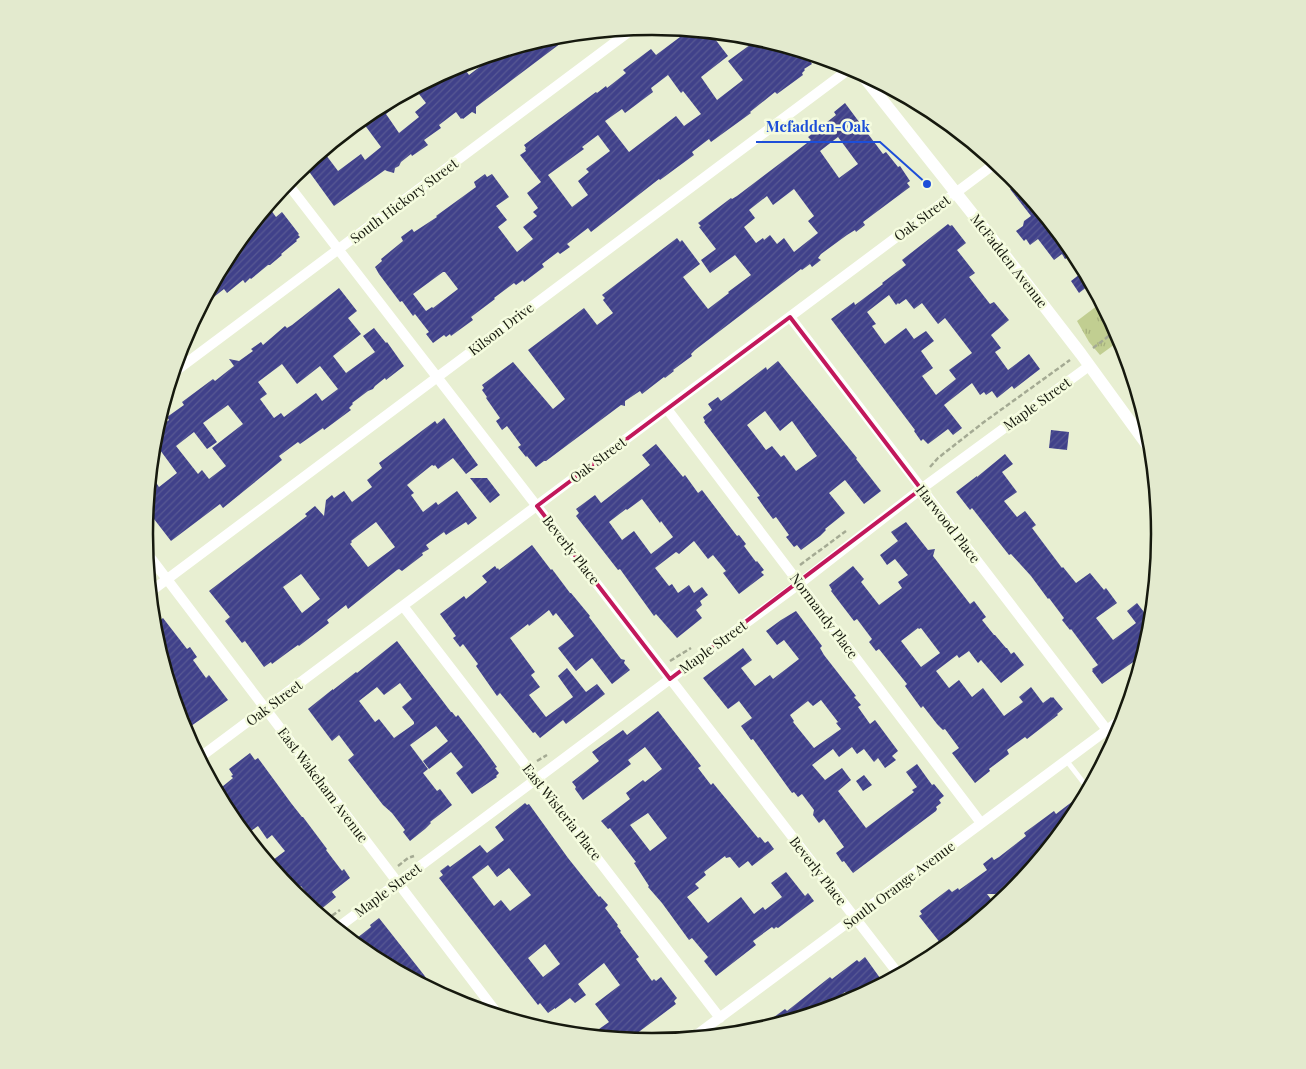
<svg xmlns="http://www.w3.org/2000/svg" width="1306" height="1069" font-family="'Playfair Display',serif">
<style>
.grass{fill:url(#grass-tufts)}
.building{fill:url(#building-hatch);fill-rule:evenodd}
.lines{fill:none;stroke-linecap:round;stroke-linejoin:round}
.path{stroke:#a4aa93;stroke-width:2.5;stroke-dasharray:5 2.5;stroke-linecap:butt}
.service{stroke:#fff;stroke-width:5}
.minor{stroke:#fff;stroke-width:10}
.tertiary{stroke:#fff;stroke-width:12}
.marked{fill:none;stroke:#c2185b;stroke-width:4;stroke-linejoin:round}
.labels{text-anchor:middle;stroke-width:5;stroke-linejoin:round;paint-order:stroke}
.street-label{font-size:14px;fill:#16190e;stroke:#f5fcdf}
.rim{fill:none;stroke:#16190e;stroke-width:2.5}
.leader{fill:none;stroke:#1d4ed8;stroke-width:2}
.callout-dot{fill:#1d4ed8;stroke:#f5fcdf;stroke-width:2}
.callout-label{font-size:15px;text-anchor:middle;font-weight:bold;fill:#1d4ed8;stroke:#f5fcdf;stroke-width:5;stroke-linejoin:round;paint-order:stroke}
</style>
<defs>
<pattern id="grass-tufts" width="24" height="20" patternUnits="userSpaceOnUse" patternTransform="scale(1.25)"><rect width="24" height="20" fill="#c1ce91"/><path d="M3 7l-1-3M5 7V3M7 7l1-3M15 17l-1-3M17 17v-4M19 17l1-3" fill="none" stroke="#a5b07c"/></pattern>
<pattern id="building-hatch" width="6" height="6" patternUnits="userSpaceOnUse" patternTransform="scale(1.25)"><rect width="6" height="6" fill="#40418a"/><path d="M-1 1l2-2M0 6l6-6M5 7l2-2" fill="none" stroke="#585993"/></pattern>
</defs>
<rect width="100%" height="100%" fill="#e8efd2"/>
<path class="grass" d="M1102,302L1122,339L1100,355L1089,342L1077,321Z"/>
<path class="building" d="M686,29L723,33L715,39L728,56L701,77L717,100L743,80L728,61L758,39L762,43L766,40L803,51L812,64L804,69L805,70L802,73L803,75L777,94L775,92L750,112L751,113L711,142L709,139L692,152L694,155L660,180L659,179L591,232L588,228L567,244L570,247L560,254L558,252L542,264L544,267L524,282L523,280L516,285L514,283L494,298L495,299L471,317L473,320L451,336L450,334L446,337L444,335L433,343L426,334L429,332L415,314L413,316L402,301L400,302L379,274L375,267L382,261L381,259L403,241L401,237L412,229L414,232L437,217L436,216L476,187L474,182L485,174L487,177L492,174L509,197L496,206L507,220L498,227L517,252L533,239L523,227L537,216L533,212L538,208L527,193L541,182L520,155L526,151L525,149L526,148L524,145L596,92L597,93L606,86L607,88L626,73L623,70L651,49L656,55L680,37L678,35ZM668,75L681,93L683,91L701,114L684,126L676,116L629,152L605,121L622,109L625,113L653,92L651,88ZM598,135L610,151L586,169L589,172L578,181L588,195L572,207L548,175L584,149L582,147ZM443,272H445L458,289L433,308L432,307L426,311L413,294Z
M573,34L476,107V114L472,112L463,119L462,118L461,119L456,112L439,125L441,128L424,140L428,145L412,156L411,154L401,162L399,166L395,168L394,173L387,171L385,170L334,206L305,166L323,151L338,171L361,154L365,160L381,147L361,120L371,112L400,96L403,101L386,114L399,133L419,117L415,112L426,103L419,94L437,80L438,82L461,64L469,75L498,53L554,36Z
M845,103L883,154L886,152L898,167L900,166L910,181L907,183L910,187L863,222L865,225L856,232L855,230L847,235L821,254L818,258L821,260L812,267L810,264L802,270L801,269L695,350L691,354L692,356L673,370L674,371L665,378L664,377L642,394L640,391L625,401V406L621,405L546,461H544L536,467L527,456L526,457L518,447L521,445L507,426L502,430L496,421L500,418L486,398L487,397L482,390L484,388L482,385L513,362L553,409L565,399L528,350L584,308L597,325L613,313L603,300L605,298L602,295L677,238L680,242L682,240L700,264L683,277L708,309L729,293L728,292L751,275L735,255L710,273L701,260L716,249L699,227L701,226L698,223L731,198L732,199L737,196L811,140L808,137L836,115L834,112ZM838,137L858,164L839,178L820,151ZM794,189L814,216L808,221L818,233L794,252L784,238L777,244L770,235L764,240L763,238L756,243L744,227L755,218L749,210L767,196L773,205Z
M1018,182L1076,252L1092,283L1079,293L1071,281L1080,274L1067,258L1065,259L1062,254L1054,260L1038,239L1030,245L1026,239L1024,241L1016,231L1023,226L1024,221L1031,216L1010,189Z
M268,206L276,217L282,212L299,234L298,235L300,237L296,240L297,241L281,254L282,255L270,265H268L251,279L250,278L245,283L243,280L227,293L224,289L201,307L231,252Z
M948,224L950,226L952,225L966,243L957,250L975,273L969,277L990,304L994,302L1009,320L991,335L1001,348L995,352L1008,370L1029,354L1040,369L1014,389L1012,386L997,398L992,391L986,395L984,392L980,395L972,383L944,405L962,428L953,435L948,429L928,444L923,439L921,441L914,431L915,430L831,319L854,302L855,305L883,284L882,283L906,265L902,260ZM889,295L896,305L898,303L899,304L906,299L914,309L922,303L938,324L945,318L972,353L949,370L956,379L936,395L922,376L933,368L921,351L934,341L926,331L914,339L906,328L885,344L872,326L876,324L867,312Z
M339,288L357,311L348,318L361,334L333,356L346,373L375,352L363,336L374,328L386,343L387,342L404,366L386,380L385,378L375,386L373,389L368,391L352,403L353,404L349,408L351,410L324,430L323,428L300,444L298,442L279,456L282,460L223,508L220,504L171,541L147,510L151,475L159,487L177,473L160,450L153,455L156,430L169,420L167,417L184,405L182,402L213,379L215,381L234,366L229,359L239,361L253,351L251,349L261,342L263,345L285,326L287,328L292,325ZM282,364L297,384L320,366L338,389L322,401L316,393L284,417L281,413L274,418L260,399L267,394L258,382ZM228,405L243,424L212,448L226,466L209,479L202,470L198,474L176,446L194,432L207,449L217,442L203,423Z
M778,361L857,458L856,459L881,491L864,504L845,480L829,493L845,513L825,529L826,530L820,536L801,550L797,545L794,547L786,537L789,535L776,517L773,519L764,507L757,497L760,496L704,422L705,421L703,417L712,410L708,404L718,397L721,401L766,367L767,370ZM765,411L780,431L792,421L817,456L796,471L784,455L781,457L772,446L766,450L747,425Z
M444,418L478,465L466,474L453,458L438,469L435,465L434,466L432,465L407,485L414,493L411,495L423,512L436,502L438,505L457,491L477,518L468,525L466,522L446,535L444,532L426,545L429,549L422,553L423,555L402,571L399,569L397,570L348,609L346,605L327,620L329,623L299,646L298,645L291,650L272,664L271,662L264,667L245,641L242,643L225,621L230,617L209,591L307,516L305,514L315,506L324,516L326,500L332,495L334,498L344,491L352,502L372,487L367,480L382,468L379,463L435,421L437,424ZM376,522L395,547L368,567L350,544L352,542L351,541ZM301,574L320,599L302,613L283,587Z
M1051,430L1069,432L1067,450L1049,448Z
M656,444L683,477L685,475L698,493L702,490L737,536L739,535L746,544L744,546L756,562L757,561L764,570L761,572L764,575L739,594L723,573L726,571L713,555L708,559L694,541L679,554L676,552L655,568L669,586L672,584L678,593L689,585L694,593L702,587L708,595L700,601L702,605L696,610L702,618L677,638L656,614L654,616L620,569L618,570L576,516L579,513L576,509L595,495L601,503L650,465L642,455ZM642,499L660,523L661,521L673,537L651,554L634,531L622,540L609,522L626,509L627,510Z
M1005,454L1013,464L1002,472L1017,492L1004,501L1017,517L1025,511L1036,525L1032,528L1062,568L1063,567L1076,583L1090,573L1104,590L1106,588L1117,603L1096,618L1113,640L1136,623L1127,611L1137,603L1147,616L1154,610L1151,634L1146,653L1102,684L1092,671L1093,670L1092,669L1098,665L1071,629L1070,630L1062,620L1064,618L1049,598L1048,599L1031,576L1011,554L1009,555L972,508L970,510L956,492L977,476V477Z
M470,478H487L500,495L490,503Z
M906,522L928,550L935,549L933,556L946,573L970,604L974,601L986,617L982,620L994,635H995L1006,648H1007L1011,654L1014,652L1024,665L1001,683L981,660L978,663L969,651L959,658L957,655L936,671L949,688L959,680L972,697L983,688L1004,716L1023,702L1019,697L1031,687L1043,703L1051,697L1052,698L1053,697L1063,709L1057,714L1058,715L1027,739L1025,737L1007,750L1009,754L989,769L990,771L975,783L952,753L959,748L945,729L943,730L937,724L923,706L921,708L905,686L907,684L879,649L876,651L869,642L872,639L857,619L854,621L831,591L832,590L829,585L853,566L864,579L861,582L879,605L902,588L898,582L908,575L895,559L887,565L880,555L898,541L891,532ZM918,628L919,629L921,628L940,653L921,667L901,641Z
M532,545L551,570L552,569L570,593H571L590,616L589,617L621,659L625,660L624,663L630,670L612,684L592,658L576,671L558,648L574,636L556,613L553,616L549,610L529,626L528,624L510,638L535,672L531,675L540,687L529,695L546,717L573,697L558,676L567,668L586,692L597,684L605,694L566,724L563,720L540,738L535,732L533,733L500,693L497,696L476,666L478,664L463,644L460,647L453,638L456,636L440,614L464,596L466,599L487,582L482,576L495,566L497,569L498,568L499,570Z
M796,611L822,646L820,648L824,655L856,696L854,697L861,705L858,707L870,724L875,720L898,751L892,756L896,760L885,768L878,758L874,762L864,749L857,754L852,747L839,757L833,749L812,765L825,780L842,768L851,780L838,791L866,828L914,792L912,790L917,787L906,772L917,764L932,785L934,784L944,796L939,800L941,803L936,807L937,809L936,811L853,873L844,861L842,862L836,853L844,847L824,819L819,823L813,815L814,810L802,794L798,797L794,792L792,793L753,739L751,740L741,726L752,718L739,701L728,709L703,678L743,648L752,660L741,668L755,686L770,675L773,679L799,659L784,640L777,645L766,631L781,620ZM821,700L838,722L836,723L841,729L814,748L793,722L794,721L790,715L808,701L813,706Z
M163,618L187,649L190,647L197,657L193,660L206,678L209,675L228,700L184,731L164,663L169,659L158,646L154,633V625Z
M397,641L451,712H452L456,717L458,715L481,745L497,767L495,768L499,773L496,776L497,777L472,794L456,773L463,767L451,752L429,769L423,761L448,741L436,726L410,745L428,769L423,773L437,791L440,789L452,805L430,822L431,823L425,829L410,841L403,832L405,830L392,813L383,805L348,760L354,755L339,735L332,741L308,709L333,689V690L356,672L357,673ZM400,683L412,699L402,707L414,722V724L394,738L379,719L375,722L359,701L377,687L384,695Z
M658,711L701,766L698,768L711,785L713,783L758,838L760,837L765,843L768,841L774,849L752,866L748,861L739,868L730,857L726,858L725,856L704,872L706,875L695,884L699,888L687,897L708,923L741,897L754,914L763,907L765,910L782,897L771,883L786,872L805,896L808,893L814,901L778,928L776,927L774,929L772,927L753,941L756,945L716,976L704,961L708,957L692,938L689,940L662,903L648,887L649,886L634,863L636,862L610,828L608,829L601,821L630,799L626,793L643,780L645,782L662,769L645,747L628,760L631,764L583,800L575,789L576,787L572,782L599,761L592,752L623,730L627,735ZM648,813L667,838L650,851L630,825Z
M250,753L255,760L258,758L291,803L302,817H303L327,849L326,850L342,871L344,869L350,878L332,892L336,897L320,910L301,886L293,893L269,863L285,851L272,835L267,839L258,826L245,835L230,817L217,791L233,778L231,776L233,775L229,769Z
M864,775L872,785L863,791L856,781Z
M1081,795L1085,800L1075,817L1045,854L1036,861L1038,863L1015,891L1011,894H987L997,907L985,916L980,911L958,928L963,935L945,949L919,916L922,914L920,911L949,889L952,892L958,888L959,890L987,870L983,864L992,857L994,860L999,857L1026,836L1024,833L1054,811L1056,814Z
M525,803L527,805L529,804L568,858L599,897L600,896L608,905L605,908L618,925L617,926L621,931L620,932L639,957L636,959L652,981L654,979L656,981L661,977L677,998L674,1001L676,1004L628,1040L589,1036L609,1022L595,1004L620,985L604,963L578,984L586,995L575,1003L570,998L555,1009V1008L548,1013L540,1003L538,1005L439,878L443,875L440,871L448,865L450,867L480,845L487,853L504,840L495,827ZM488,865L497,877L509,868L531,895L510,911L501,900L494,906L472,877ZM545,944L560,964L543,977L528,958Z
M379,918L424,975L436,992L370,957L352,942L371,927L370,925Z
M865,957L880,978L874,983L878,988L852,1001L845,992L827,1005L830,1009L765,1029L776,1020L774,1017L785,1009L787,1011L830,977L832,979L857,960L859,962Z"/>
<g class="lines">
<path class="path" d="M1111,335L1118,332
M1093,348L1110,335L1116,328
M930,467L938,458L984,422L1070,360
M800,565L846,531
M670,661L691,648
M537,761L547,755
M398,866L408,858L414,856
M326,920L340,910"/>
<path class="service" d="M1066,760L1090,791"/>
<path class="minor" d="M287,183L900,976
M790,317L1107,730
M173,373L634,28
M667,409L981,823
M147,553L500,1017
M150,592L852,67
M403,606L720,1018
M199,758L997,162
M336,929L670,679L799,584L921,489L1089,366
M691,1039L1127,715"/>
<path class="tertiary" d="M860,72L987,232L1081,354L1153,453"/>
</g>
<path class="marked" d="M790,317L921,489L670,679L537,506Z"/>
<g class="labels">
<g class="street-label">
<text transform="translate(404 201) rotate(-37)" y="5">South Hickory Street</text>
<text transform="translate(922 218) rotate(-37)" y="5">Oak Street</text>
<text transform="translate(1009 261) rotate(52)" y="5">McFadden Avenue</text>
<text transform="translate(501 329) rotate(-37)" y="5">Kilson Drive</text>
<text transform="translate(1037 404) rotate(-36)" y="5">Maple Street</text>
<text transform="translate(598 460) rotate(-37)" y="5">Oak Street</text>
<text transform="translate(948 524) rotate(52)" y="5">Harwood Place</text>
<text transform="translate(571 550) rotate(52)" y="5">Beverly Place</text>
<text transform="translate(824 616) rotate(53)" y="5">Normandy Place</text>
<text transform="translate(713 647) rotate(-36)" y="5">Maple Street</text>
<text transform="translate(274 703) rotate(-37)" y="5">Oak Street</text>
<text transform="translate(323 785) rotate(53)" y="5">East Wakeham Avenue</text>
<text transform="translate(562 812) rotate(52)" y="5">East Wisteria Place</text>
<text transform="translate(818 871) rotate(52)" y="5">Beverly Place</text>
<text transform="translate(899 885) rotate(-37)" y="5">South Orange Avenue</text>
<text transform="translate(388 890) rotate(-37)" y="5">Maple Street</text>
</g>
</g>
<path d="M0 0H1306V1069H0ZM153 534a499 499 0 1 1 998 0a499 499 0 1 1-998 0Z" fill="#e3eace" fill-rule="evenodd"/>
<path class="rim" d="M153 534a499 499 0 1 1 998 0a499 499 0 1 1-998 0Z"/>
<path class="leader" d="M927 184L880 142H756"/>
<circle class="callout-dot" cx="927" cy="184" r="5"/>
<g class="callout-label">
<text x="818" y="132">Mcfadden-Oak</text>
</g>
</svg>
